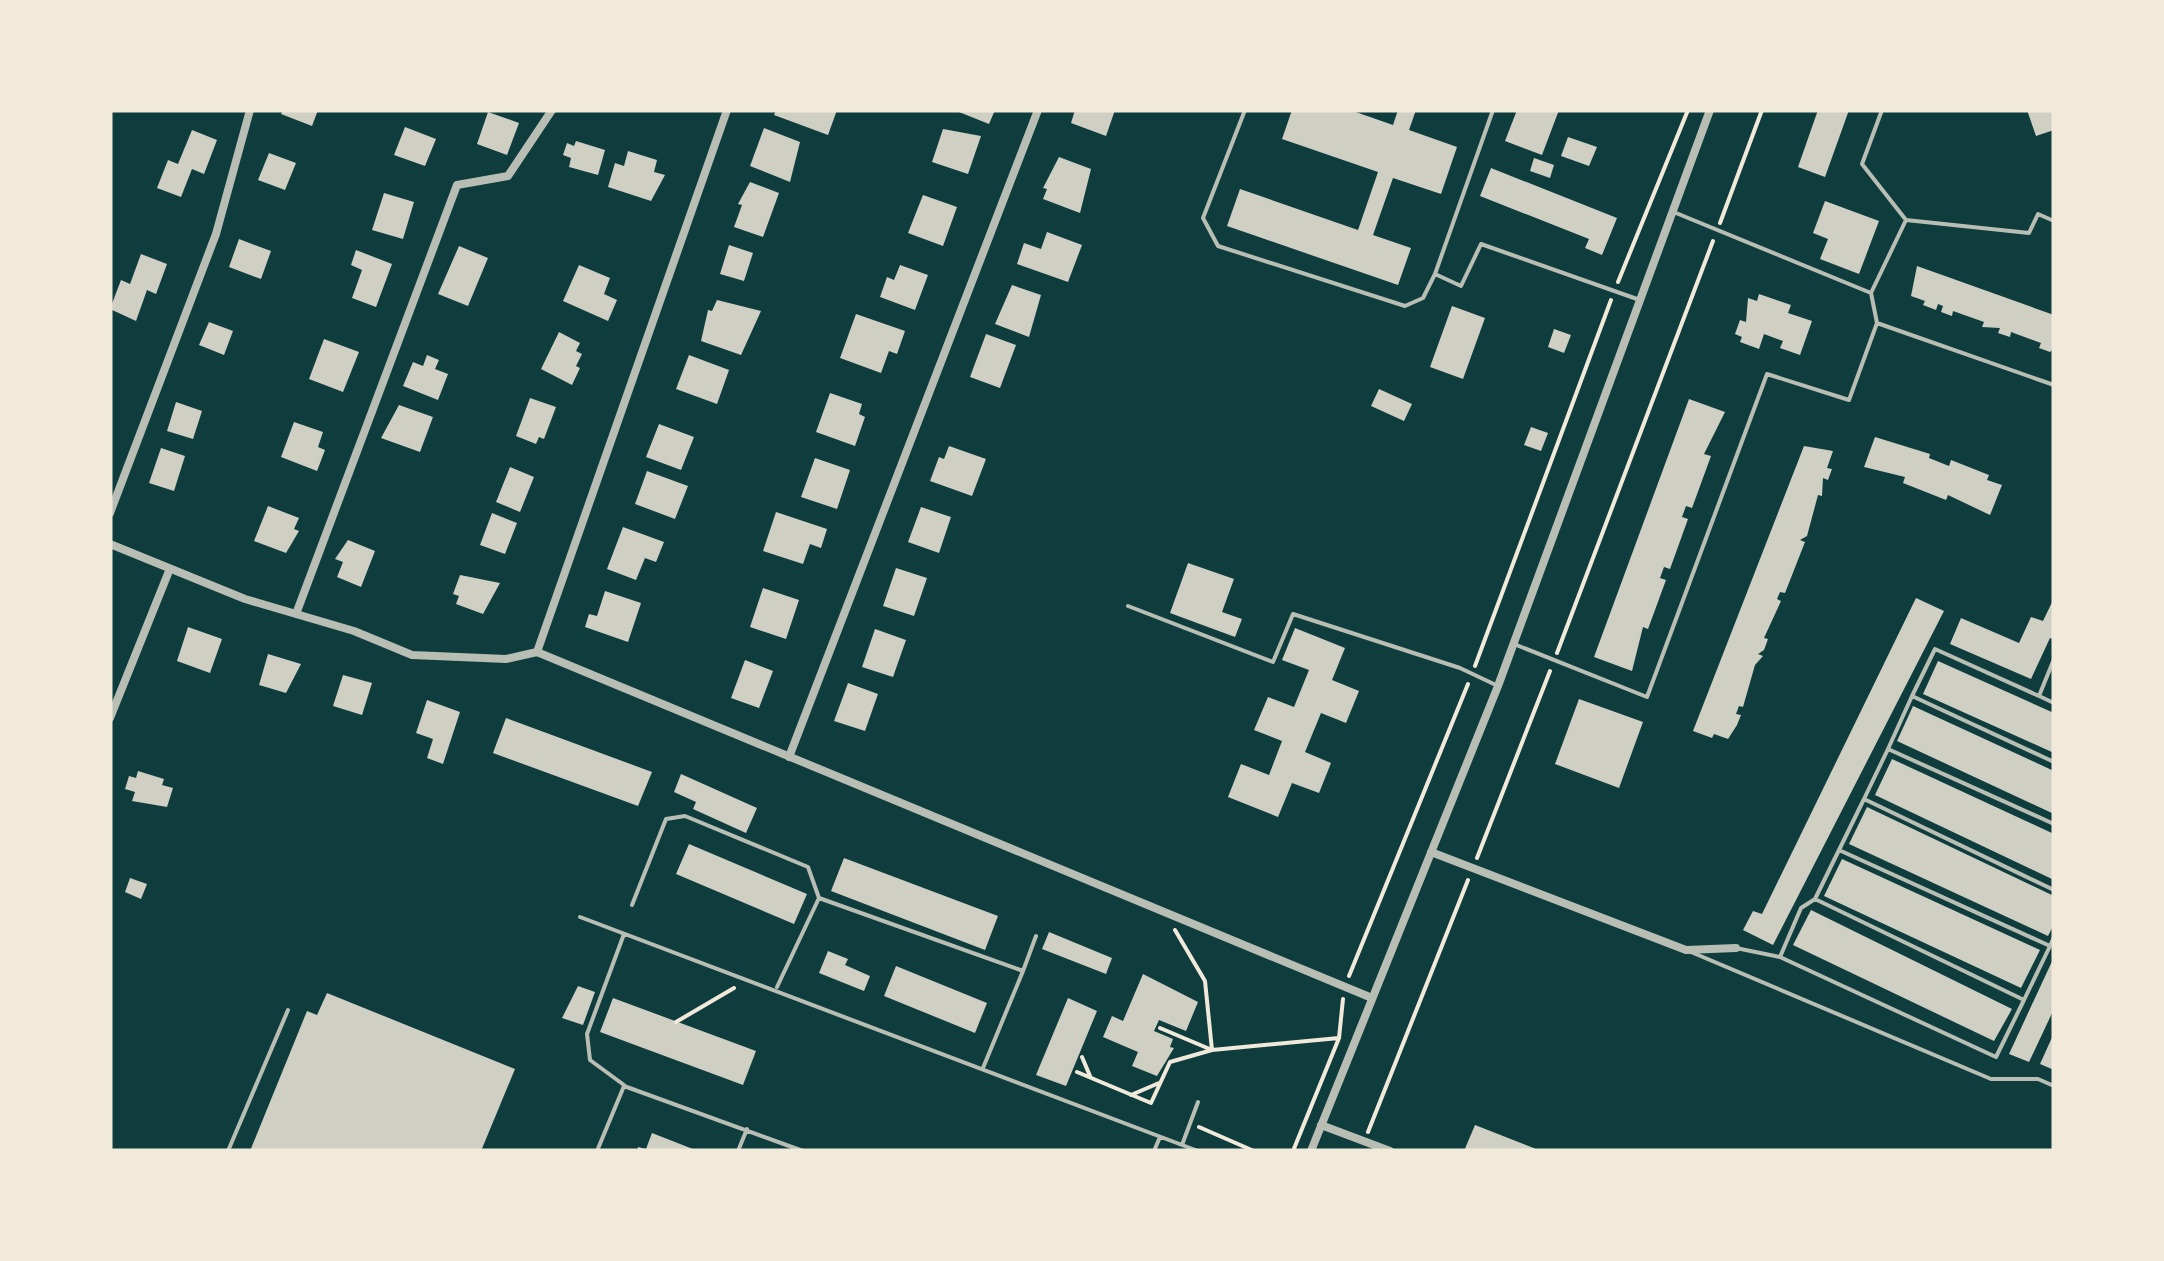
<svg xmlns="http://www.w3.org/2000/svg" width="2164" height="1261" font-family="'PT Sans',sans-serif">
<style>
.building{fill:#cfcfc3}
.lines{fill:none;stroke-linecap:round;stroke-linejoin:round}
.path{stroke:#f1e9da;stroke-width:4}
.service{stroke:#b8beb3;stroke-width:4}
.minor{stroke:#b8beb3;stroke-width:8}
</style>
<rect width="100%" height="100%" fill="#0f3d3e"/>
<path class="building" d="M283,110H318L312,126L281,114Z
M776,110H837L828,135L774,115Z
M954,110H995L989,124Z
M1075,110H1115L1106,136L1071,123Z
M1292,110H1350L1393,125L1398,110H1416L1409,130L1457,147L1441,194L1393,178L1373,235L1411,248L1398,285L1227,226L1240,189L1358,230L1378,172L1282,139Z
M1517,110H1559L1542,155L1505,141Z
M1818,110H1849L1825,177L1798,167Z
M2027,110H2054V130L2036,136Z
M488,112L519,123L507,155L477,144Z
M405,127L436,139L425,166L394,155Z
M764,128L800,142L790,182L750,166Z
M943,129L981,136L968,174L932,162Z
M192,130L217,140L204,174L192,169L181,197L157,188L168,160L178,164Z
M1568,137L1597,147L1589,166L1561,156Z
M576,141L605,150L598,175L569,167L571,158L563,155L567,143L574,146Z
M628,151L657,160L654,172L665,175L651,201L608,187L615,163L624,166Z
M269,153L296,163L285,190L258,180Z
M1059,157L1091,169L1080,213L1043,199L1047,189L1043,188Z
M1534,158L1554,165L1550,178L1530,171Z
M1491,168L1617,218L1602,255L1585,248L1589,239L1480,196Z
M750,182L779,193L763,237L734,227L742,205L738,204Z
M384,193L414,202L403,239L372,230Z
M923,195L957,207L943,246L908,233Z
M1825,201L1879,221L1859,274L1820,259L1828,239L1813,233Z
M1047,232L1082,245L1068,282L1017,264L1024,243L1041,249Z
M239,239L271,251L261,279L229,267Z
M729,245L753,253L744,281L720,274Z
M459,246L488,258L468,306L438,294Z
M356,250L392,264L376,307L352,298L362,270L351,265Z
M141,254L167,264L156,294L147,290L136,321L110,309L121,280L130,284Z
M579,265L610,278L604,294L617,300L608,321L563,301Z
M900,265L928,275L915,310L880,297L887,277L894,280Z
M1917,266L2054,315V348L2050,352L2039,348L2041,343L2011,332L2010,337L1998,333L2000,328L1982,327L1984,322L1953,311L1952,316L1941,312L1943,306L1938,304L1936,310L1923,305L1925,301L1911,296Z
M1012,285L1041,295L1029,337L995,324Z
M1759,294L1791,305L1788,313L1812,321L1800,355L1780,348L1783,341L1764,334L1759,349L1740,342L1742,337L1735,334L1740,320L1746,322L1748,298L1757,301Z
M717,300L761,311L741,355L701,341L708,310L712,311Z
M1452,306L1485,318L1463,379L1430,367Z
M856,314L905,331L897,354L889,351L881,373L840,358Z
M209,322L233,331L224,355L199,345Z
M1554,329L1571,335L1564,353L1548,347Z
M559,332L580,343L576,351L582,354L576,366L580,368L572,385L541,369Z
M986,334L1016,345L1000,388L970,377Z
M324,339L359,352L343,392L309,379Z
M427,355L439,360L435,369L448,374L438,400L403,386L413,362L423,366Z
M689,355L729,370L717,404L676,389Z
M1379,389L1412,404L1404,421L1371,406Z
M830,393L862,404L859,414L865,417L855,446L816,432Z
M530,398L556,407L544,439L539,437L536,444L516,436Z
M1689,399L1725,412L1704,454L1711,456L1692,508L1686,506L1682,517L1688,519L1670,569L1664,567L1660,578L1666,580L1648,629L1643,627L1632,671L1594,657Z
M176,402L202,411L193,439L167,431Z
M399,405L433,417L420,452L381,438Z
M294,422L323,432L318,447L325,450L317,471L281,457Z
M659,424L694,437L681,470L646,457Z
M1531,427L1548,433L1541,451L1524,445Z
M1875,437L1930,454L1929,458L1949,466L1951,460L1989,475L1987,480L2002,485L1990,515L1948,495L1946,500L1903,483L1905,477L1864,467Z
M949,446L986,459L972,496L930,481L939,457L944,459Z
M1804,446L1833,451L1827,468L1832,469L1828,480L1823,478L1822,496L1818,495L1807,536L1800,540L1805,542L1785,593L1780,592L1777,599L1781,601L1764,638L1768,639L1764,650L1758,654L1763,656L1755,665L1743,707L1739,706L1736,714L1741,715L1737,725L1728,739L1714,734L1712,738L1693,731Z
M161,448L185,456L174,491L149,483Z
M815,458L850,470L837,509L801,497Z
M510,467L534,477L520,512L496,502Z
M647,471L688,486L675,519L635,504Z
M268,506L299,518L294,529L299,531L286,553L254,541Z
M921,507L951,517L939,553L908,542Z
M776,512L827,529L821,548L810,544L803,564L763,551Z
M492,513L517,523L505,554L480,545Z
M623,527L664,542L656,562L645,558L636,580L607,569Z
M348,540L375,551L361,587L337,577L343,562L335,559Z
M1188,563L1234,579L1222,612L1242,619L1235,637L1170,613Z
M896,568L927,578L914,616L883,606Z
M460,575L500,583L483,614L456,604L459,596L453,594Z
M763,588L799,600L786,639L750,627Z
M605,591L641,603L628,642L585,627L589,614L597,616Z
M1916,598L1944,611L1773,945L1743,930L1753,911L1762,914Z
M2054,598V640L2050,638L2031,679L1950,644L1961,618L2019,643L2031,617L2043,621Z
M188,627L222,639L210,673L177,661Z
M1295,628L1345,648L1332,680L1359,691L1346,723L1321,713L1305,752L1331,763L1319,793L1292,783L1278,817L1228,797L1241,764L1269,775L1282,741L1254,730L1268,697L1294,707L1309,670L1282,660Z
M875,629L906,640L893,677L862,667Z
M268,654L301,664L286,693L259,685Z
M745,660L773,671L759,708L731,698Z
M1938,661L2054,713V753L1923,694Z
M343,675L372,683L362,715L333,706Z
M848,683L878,694L865,731L834,721Z
M1579,699L1643,722L1619,788L1555,764Z
M427,700L460,712L443,764L427,758L433,739L416,733Z
M1913,706L2054,771V814L1897,741Z
M506,718L652,772L638,806L493,753Z
M1892,759L2054,834V880L1875,795Z
M138,771L164,779L162,785L173,788L167,807L132,801L135,792L125,789L129,776L136,778Z
M681,774L757,808L746,833L693,809L696,802L674,792Z
M1867,807L2054,896V924L2048,936L1849,844Z
M689,844L807,894L794,924L676,874Z
M844,858L998,916L985,950L831,891Z
M1842,859L2040,950L2021,988L1824,896Z
M130,878L147,884L141,899L125,892Z
M1811,910L2012,1009L1994,1041L1793,945Z
M1049,932L1112,958L1106,974L1042,949Z
M828,951L848,959L845,965L870,976L864,991L819,973Z
M2054,957V1009L2029,1062L2009,1054Z
M896,966L987,1003L975,1033L884,996Z
M1143,974L1198,1002L1186,1031L1159,1020L1154,1031L1173,1039L1170,1047L1174,1048L1157,1076L1132,1066L1138,1052L1103,1037L1112,1016L1123,1021Z
M578,986L595,992L583,1025L562,1018Z
M327,993L515,1069L481,1151H250L307,1011L317,1015Z
M613,998L756,1051L743,1085L600,1032Z
M1068,998L1097,1011L1066,1086L1036,1075Z
M2054,1033V1070L2040,1064Z
M1475,1125L1541,1151H1464Z
M652,1133L698,1151H637L638,1147L646,1149Z"/>
<g class="lines">
<path class="path" d="M1720,223L1762,110
M1618,282L1688,110
M1557,653L1713,241
M1475,666L1611,300
M1477,858L1550,671
M1349,976L1468,684
M676,1022L734,988
M1160,1028L1212,1050L1205,981L1175,930
M1082,1057L1090,1076
M1077,1072L1151,1103L1170,1062L1212,1050L1339,1038
M1131,1095L1159,1083
M1199,1127L1254,1151
M1368,1132L1468,880
M1293,1151L1339,1038L1343,999"/>
<path class="service" d="M1245,110L1203,218L1218,246L1405,306L1423,298L1435,274L1461,286L1481,244L1637,299
M1882,110L1862,164L1906,220
M1676,213L1871,293L1877,323L2054,385
M1435,274L1493,110
M1871,293L1906,220L2029,233L2038,214L2054,221
M1128,606L1273,662L1293,614L1460,668L1498,686
M1514,644L1647,697L1767,374L1849,400L1877,323
M2054,659L2039,696L2054,703
M1912,696L1888,749L2054,824
M2039,696L1935,649L1912,696L2054,762
M1888,749L1864,799L2054,890
M1864,799L1839,850L2050,946L2054,937
M1839,850L1815,899L2024,1000L2051,944
M1815,899L1801,908L1780,957L1996,1057L2024,1000
M632,905L666,819L685,816L808,867L819,898
M580,917L1198,1151
M1736,948L1780,957
M1691,952L1991,1079H2038L2054,1086
M1023,971L1036,936
M777,987L819,898L1023,971L983,1068
M624,1085L590,1060L587,1034L624,934
M1182,1145L1198,1102
M228,1151L288,1010
M597,1151L624,1086L803,1151
M738,1151L747,1129
M1154,1151L1160,1137"/>
<path class="minor" d="M110,513L216,234L250,110
M110,544L245,599L354,631L412,655L506,659L537,652L1372,998
M296,614L457,185L508,176L552,110
M537,652L727,110
M110,718L169,571
M789,757L1038,110
M1431,852L1686,950L1736,948
M1321,1125L1390,1151
M1311,1151L1498,686L1710,110"/>
</g>
<rect width="2164" height="1261" fill="none" stroke="#f1e9da" stroke-width="225"/>
</svg>
